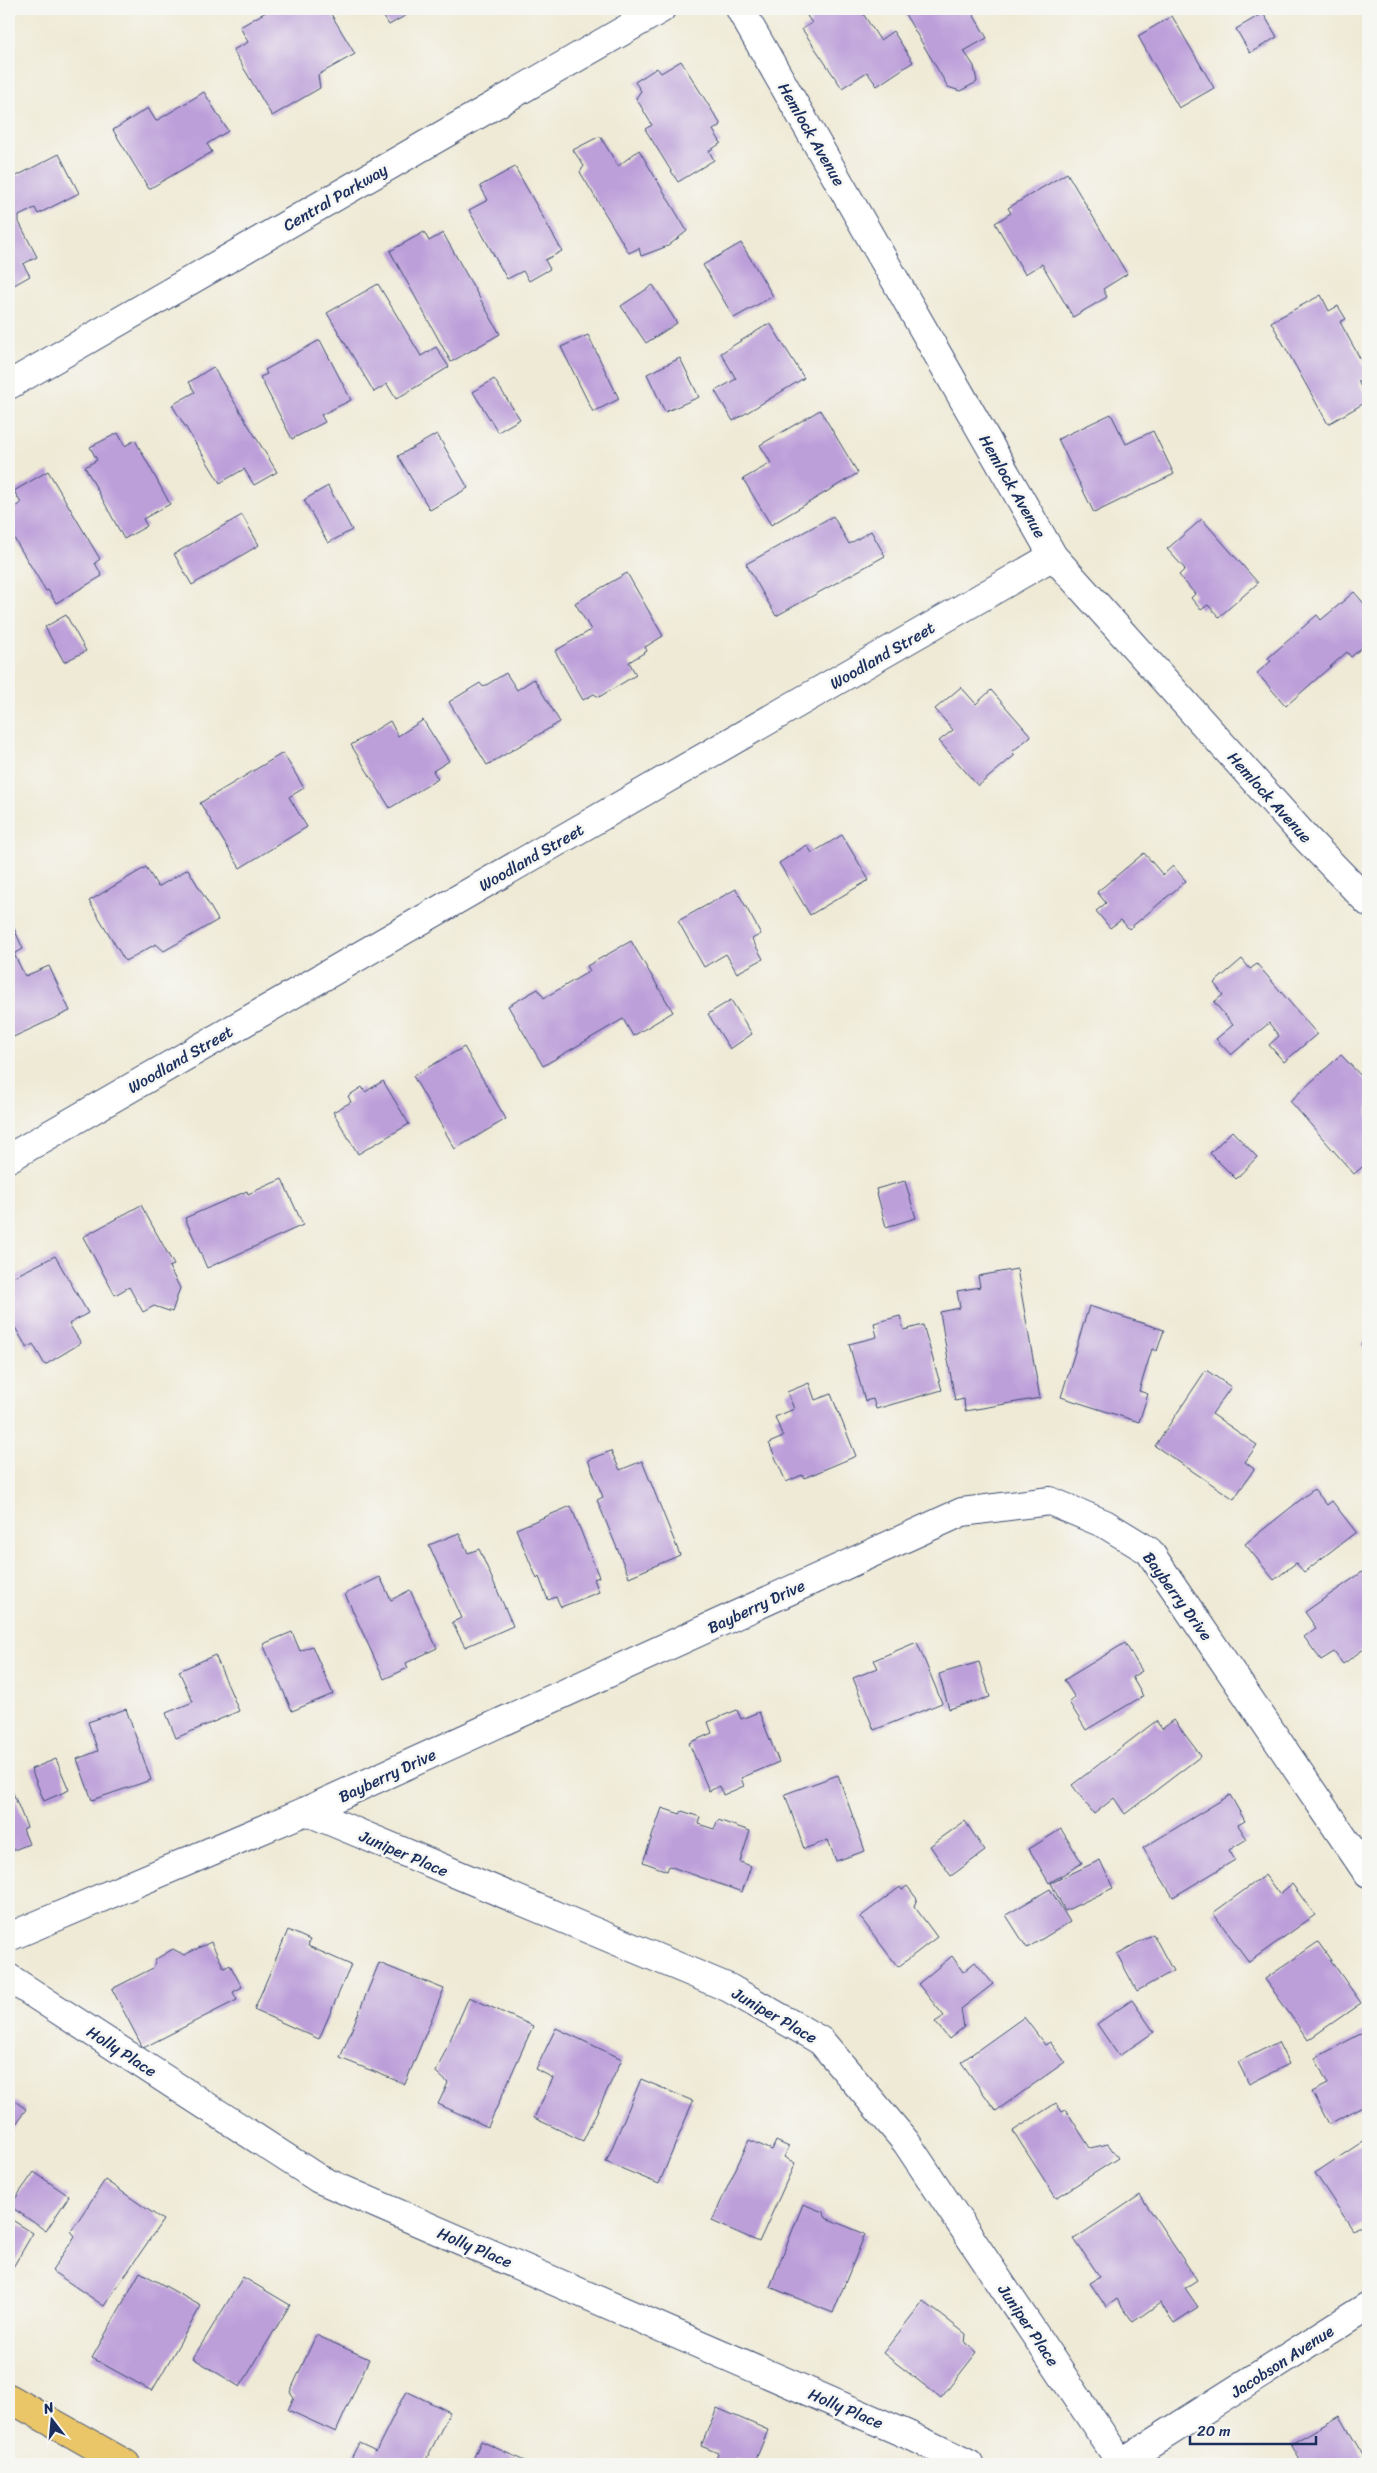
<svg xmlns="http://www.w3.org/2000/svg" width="1377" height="2473" font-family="Sriracha,sans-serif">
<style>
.building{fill:#bc9fd9}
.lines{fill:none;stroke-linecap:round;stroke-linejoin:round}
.minor-casing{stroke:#3b4b70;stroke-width:30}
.primary-casing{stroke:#3b4b70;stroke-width:30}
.minor{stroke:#fff;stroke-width:28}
.primary{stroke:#eac669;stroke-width:28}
.labels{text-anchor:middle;stroke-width:5;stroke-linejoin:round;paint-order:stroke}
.street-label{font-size:16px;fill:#1b2f5e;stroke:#f6f6f2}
</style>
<rect width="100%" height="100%" fill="#f6f6f2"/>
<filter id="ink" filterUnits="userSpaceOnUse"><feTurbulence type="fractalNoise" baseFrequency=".02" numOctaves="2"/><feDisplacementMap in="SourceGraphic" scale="10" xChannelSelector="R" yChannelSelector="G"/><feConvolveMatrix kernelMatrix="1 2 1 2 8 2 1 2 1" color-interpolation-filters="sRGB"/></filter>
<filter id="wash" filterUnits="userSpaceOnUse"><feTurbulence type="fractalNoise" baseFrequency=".0096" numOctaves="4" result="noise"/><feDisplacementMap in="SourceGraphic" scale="20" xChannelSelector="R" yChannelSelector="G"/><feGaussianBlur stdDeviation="1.12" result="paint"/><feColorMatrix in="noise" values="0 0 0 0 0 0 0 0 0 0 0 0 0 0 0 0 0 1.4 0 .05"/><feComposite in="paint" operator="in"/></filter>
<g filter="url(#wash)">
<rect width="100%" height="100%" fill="#efead6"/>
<g id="blocks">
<path class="building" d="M271,9H328L355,54L318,75L320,88L272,116L233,50L248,42L240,27Z
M379,9H417L389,25Z
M818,9H860L880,40L893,31L913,62L877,86L867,72L842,88L802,29L812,23L807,16Z
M902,9H970L987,38L964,51L974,66L977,82L960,91L948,87Z
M1263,13L1277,37L1250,53L1236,29Z
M1172,16L1214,88L1179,108L1138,36Z
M681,61L721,125L713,130L721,143L709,151L714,160L678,182L645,129L652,125L636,98L641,91L635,82L657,68L661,73Z
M204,92L228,131L207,144L212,152L149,189L113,130L148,108L156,121Z
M600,136L618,166L639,150L687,231L668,246L641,256L639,248L629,253L580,172L584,166L573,150Z
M59,154L79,193L38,214L35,208L19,216V222L37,257L23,264L30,276L9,288V180Z
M515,167L562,251L545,260L550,269L529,281L523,271L507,279L469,210L488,200L480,186Z
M1067,173L1127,274L1103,289L1107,297L1073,317L1042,264L1025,274L995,223L1011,213L1008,208Z
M424,232L429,241L443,233L500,334L451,362L390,251Z
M741,243L773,296L734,318L703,265Z
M378,284L421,356L436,347L449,367L396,399L387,384L374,392L327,313Z
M653,285L677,323L646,343L621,306Z
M1321,295L1329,311L1338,306L1346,319L1340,322L1368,373V375L1358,381L1368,401L1328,424L1271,322Z
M770,323L804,378L733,421L715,391L736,379L721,353Z
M588,335L619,399L593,412L561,347Z
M320,340L351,400L321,415L325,422L292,439L260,377L267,374L265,370Z
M680,358L699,397L665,412L647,374Z
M213,367L277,472L254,485L244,469L220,483L172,405L195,392L189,382Z
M494,379L520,419L498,432L473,392Z
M820,410L858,473L771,525L743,479L771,463L760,445Z
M1111,414L1126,444L1153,431L1174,474L1094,513L1058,439Z
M118,433L125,446L135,440L170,504L143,519L147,526L124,539L85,467L97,460L90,447Z
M437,434L468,488L430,510L398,456Z
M48,471L100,559L95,563L102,576L56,603L48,590L46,591L9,530V511L21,503L14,491Z
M328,486L352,530L328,543L304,500Z
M242,515L259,545L192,585L174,554Z
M833,516L849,544L871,531L885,556L776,616L746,564Z
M1202,519L1258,583L1219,617L1208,605L1201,610L1191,598L1195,594L1179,575L1185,569L1167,549Z
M627,573L663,636L645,647L647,651L629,662L636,675L599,697L594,694L583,700L555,651L591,630L575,603Z
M1354,592L1368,608V642L1351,657L1347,652L1286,706L1257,673L1271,661L1268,658L1317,615L1321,620Z
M66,615L86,651L64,662L45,627Z
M506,673L517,690L534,679L560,722L487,765L449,702L480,683L483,687Z
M961,687L976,704L991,690L1031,736L1012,752L1015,755L978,786L939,741L953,730L935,709Z
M423,720L449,761L433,771L438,779L390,808L351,745L390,721L398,736Z
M283,753L304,788L289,797L307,827L240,868L200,803Z
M842,835L869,880L810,915L779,863L807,845L812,853Z
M1144,853L1163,875L1173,866L1186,881L1129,929L1121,920L1110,928L1096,911L1106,903L1097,892Z
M146,867L158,887L188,869L218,920L164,951L156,944L125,961L89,901Z
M736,889L761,934L752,939L763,959L737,973L726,954L704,967L678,921Z
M12,924L23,949L14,954L25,976L49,966L70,1011L9,1039V926Z
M631,941L673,1012L633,1036L623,1019L543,1066L508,1006L538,989L544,998L590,971L587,966Z
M1242,959L1250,969L1257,964L1317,1034L1284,1062L1269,1045L1279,1036L1269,1023L1231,1055L1216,1039L1233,1025L1214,1002L1223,995L1214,983Z
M731,1000L752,1034L730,1049L708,1014Z
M464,1047L506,1119L455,1149L413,1076Z
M1341,1055L1368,1083V1162L1354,1174L1290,1101Z
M383,1081L409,1124L358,1154L333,1112L351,1102L348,1096L362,1087L365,1092Z
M1232,1131L1257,1157L1236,1179L1210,1153Z
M282,1179L303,1225L207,1268L185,1218L247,1191L248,1194Z
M905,1181L916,1218L886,1227L876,1189Z
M141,1205L174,1265L169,1267L180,1288L172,1312L154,1306L143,1312L129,1287L115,1295L83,1237Z
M55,1256L88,1313L69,1324L81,1343L45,1365L33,1344L27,1348L9,1317V1279Z
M1017,1269L1040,1398L965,1411L964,1399L955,1401L940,1312L960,1308L957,1291L980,1287L978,1276Z
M1089,1306L1164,1330L1157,1351L1152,1349L1139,1391L1148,1394L1139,1422L1061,1397Z
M900,1316L904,1330L923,1325L942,1390L876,1409L873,1399L865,1401L849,1344L877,1337L874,1323Z
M1368,1337V1352L1361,1344Z
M1206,1370L1231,1387L1212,1414L1257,1445L1245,1462L1254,1469L1234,1499L1155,1446Z
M809,1383L815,1400L831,1394L856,1456L804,1478L802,1475L786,1482L769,1443L783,1437L775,1417L794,1409L787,1392Z
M611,1451L620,1470L642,1461L680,1555L629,1577L597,1500L603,1497L588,1460Z
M1314,1489L1327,1505L1332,1501L1356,1532L1304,1572L1296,1563L1274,1580L1245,1544Z
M571,1506L599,1577L594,1579L599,1592L561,1607L556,1597L548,1600L539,1577L537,1579L516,1529Z
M459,1533L468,1553L479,1549L513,1626L465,1647L452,1622L462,1618L429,1545Z
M1368,1568V1646L1343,1664L1334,1652L1321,1660L1304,1637L1316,1628L1305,1612Z
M380,1577L391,1600L410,1590L437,1648L406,1663L408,1668L384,1679L345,1594Z
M292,1632L300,1651L312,1646L333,1694L292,1711L263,1644Z
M917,1642L942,1703L874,1730L853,1678L878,1668L874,1660Z
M1125,1643L1142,1671L1132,1677L1143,1696L1086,1730L1069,1702L1075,1698L1064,1680Z
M215,1655L239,1711L176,1738L166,1713L193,1702L179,1671Z
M979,1662L990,1697L949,1709L939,1674Z
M126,1709L151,1780L92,1800L77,1759L98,1751L88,1722Z
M737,1710L741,1719L759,1712L779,1762L741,1778L744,1786L723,1795L720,1786L709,1791L689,1743L712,1733L708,1722Z
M1174,1720L1201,1756L1125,1814L1114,1798L1094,1814L1072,1785L1156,1721L1162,1729Z
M56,1759L69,1790L44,1801L31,1769Z
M838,1775L865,1851L836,1861L828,1840L804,1849L785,1794Z
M9,1783L27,1827L23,1829L29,1844L9,1852Z
M1230,1795L1245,1821L1238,1825L1247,1839L1229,1850L1235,1860L1173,1897L1143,1848Z
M662,1808L680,1814L682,1811L700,1817L698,1824L714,1829L718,1820L750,1831L740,1862L751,1866L742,1892L669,1866L667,1871L643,1862Z
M965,1821L985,1851L951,1876L930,1846Z
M1061,1829L1082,1863L1049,1883L1029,1849Z
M1100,1860L1113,1888L1065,1911L1051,1883Z
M1265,1875L1279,1894L1292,1884L1315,1915L1249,1962L1213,1913Z
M907,1886L917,1899L914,1906L937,1937L898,1967L860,1917L900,1887L902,1890Z
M1050,1889L1070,1922L1027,1948L1006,1915Z
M288,1930L310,1940L308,1946L351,1965L319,2039L254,2010Z
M1153,1934L1173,1971L1137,1991L1117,1954Z
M211,1942L224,1968L230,1965L242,1987L233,1992L237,2000L143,2048L112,1989L153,1968L156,1959L173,1949L184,1955Z
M1318,1942L1361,2003L1308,2040L1265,1979Z
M952,1956L963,1972L975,1962L993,1984L961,2009L964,2027L949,2039L935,2022L944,2016L918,1984Z
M379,1963L444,1989L405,2084L340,2058Z
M469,1997L533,2026L488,2127L438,2104L448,2083L436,2072Z
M1132,2000L1154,2032L1119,2056L1097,2024Z
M1024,2017L1045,2045L1050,2042L1065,2062L996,2111L961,2062Z
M556,2028L622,2059L583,2141L534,2118L553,2078L536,2069Z
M1368,2030V2103L1329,2124L1312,2092L1328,2084L1315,2058Z
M1278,2042L1289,2064L1249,2084L1238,2062Z
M641,2079L693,2101L659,2184L606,2162Z
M9,2097L26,2109L9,2135Z
M1056,2103L1062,2112L1066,2110L1090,2148L1108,2144L1118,2158L1056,2198L1013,2131Z
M1368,2138V2220L1353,2230L1315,2173Z
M749,2140L772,2150L776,2141L789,2147L784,2157L795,2163L759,2242L712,2221Z
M34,2172L69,2196L46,2231L10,2206Z
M105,2180L163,2220L104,2306L52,2271L75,2236L71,2231Z
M1140,2195L1197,2280L1185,2288L1198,2307L1174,2323L1160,2303L1133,2322L1117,2299L1106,2307L1090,2283L1100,2277L1074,2239Z
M803,2204L823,2212L826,2218L865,2234L833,2313L770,2287Z
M9,2218L33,2233L9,2274Z
M140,2272L201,2306L152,2391L92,2358Z
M243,2277L290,2305L240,2387L193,2358Z
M923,2301L966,2334L965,2343L977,2352L941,2398L883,2353Z
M316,2335L369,2359L336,2432L288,2410L294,2397L290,2392Z
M406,2391L450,2412L424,2464H348L359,2443L376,2451Z
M717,2408L768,2430L754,2464L736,2459L733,2464H719L714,2462L718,2453L701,2446Z
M1340,2416L1368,2464H1302L1291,2444Z
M481,2441L531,2464H471Z"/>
</g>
</g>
<g filter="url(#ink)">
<use href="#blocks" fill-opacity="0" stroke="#3b4b70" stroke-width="1"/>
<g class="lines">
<defs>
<path id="minor" d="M740,9L1053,556L1307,839L1368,902
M9,385L661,9
M9,1158L1053,556
M306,1811L729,1988L821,2041L906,2142L1121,2463
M9,1937L306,1811L962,1512L1050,1501L1105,1524L1149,1551L1368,1874
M9,1978L319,2179L913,2437L969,2464
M1119,2464L1368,2306"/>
<path id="primary" d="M9,2398L126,2464"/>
</defs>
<use href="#minor" class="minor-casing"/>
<use href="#primary" class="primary-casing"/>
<use href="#minor" class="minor"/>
<use href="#primary" class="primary"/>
</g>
</g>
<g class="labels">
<g class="street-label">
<text transform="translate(812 134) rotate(60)" y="6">Hemlock Avenue</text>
<text transform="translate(335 197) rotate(-30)" y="6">Central Parkway</text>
<text transform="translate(1013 486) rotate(60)" y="6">Hemlock Avenue</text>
<text transform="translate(882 655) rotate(-30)" y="6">Woodland Street</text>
<text transform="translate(1270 797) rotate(48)" y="6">Hemlock Avenue</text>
<text transform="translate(531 857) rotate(-30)" y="6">Woodland Street</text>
<text transform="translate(180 1059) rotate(-30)" y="6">Woodland Street</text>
<text transform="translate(1178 1596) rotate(54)" y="6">Bayberry Drive</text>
<text transform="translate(756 1606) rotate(-25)" y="6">Bayberry Drive</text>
<text transform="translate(387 1775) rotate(-25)" y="6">Bayberry Drive</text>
<text transform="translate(404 1853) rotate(23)" y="6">Juniper Place</text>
<text transform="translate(775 2015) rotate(30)" y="6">Juniper Place</text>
<text transform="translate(122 2051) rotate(33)" y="6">Holly Place</text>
<text transform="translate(475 2247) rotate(23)" y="6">Holly Place</text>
<text transform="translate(1029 2325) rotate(56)" y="6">Juniper Place</text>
<text transform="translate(1282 2361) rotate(-33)" y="6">Jacobson Avenue</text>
<text transform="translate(846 2408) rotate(23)" y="6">Holly Place</text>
</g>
</g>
<rect width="1377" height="2473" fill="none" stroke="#f6f6f2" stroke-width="30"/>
<g transform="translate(52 2420) rotate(344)" stroke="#f6f6f2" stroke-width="4" paint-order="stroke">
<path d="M0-4L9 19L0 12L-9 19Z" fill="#1b2f5e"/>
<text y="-8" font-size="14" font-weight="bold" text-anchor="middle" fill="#1b2f5e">N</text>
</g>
<path d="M1190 2436v8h126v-8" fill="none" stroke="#1b2f5e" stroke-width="2.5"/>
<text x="1197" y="2436" font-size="15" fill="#1b2f5e" stroke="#f6f6f2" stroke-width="4" paint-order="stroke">20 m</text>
</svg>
